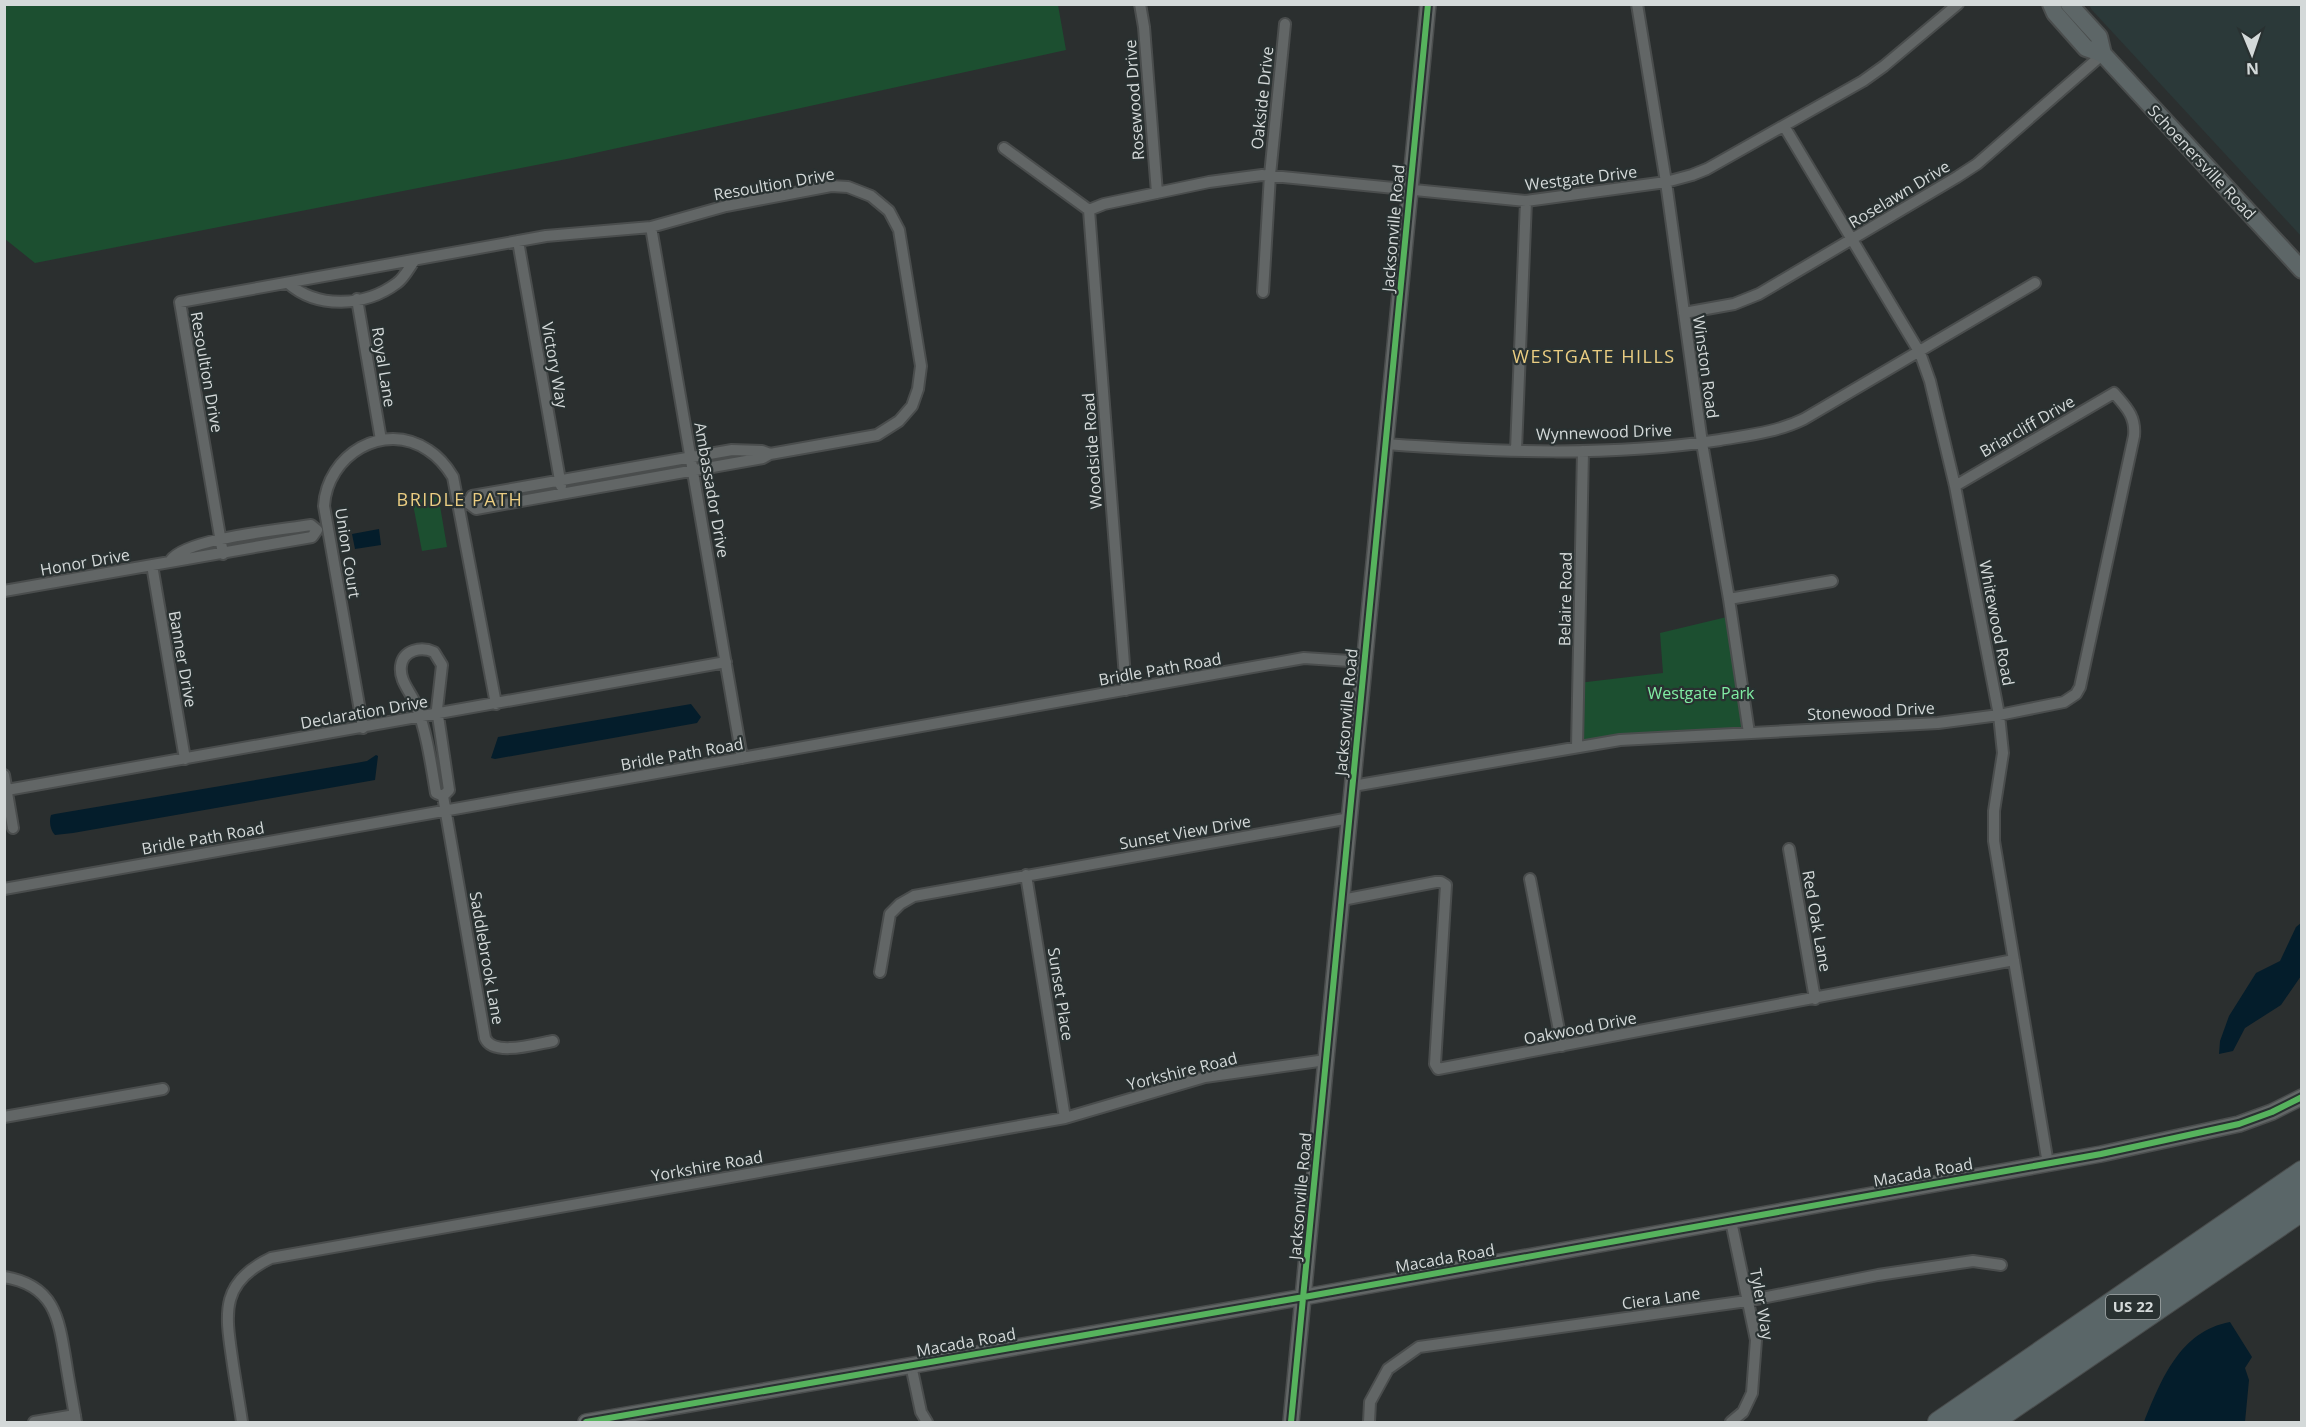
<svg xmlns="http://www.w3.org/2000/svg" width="2306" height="1427" font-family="'Open Sans',sans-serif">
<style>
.built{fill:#2b3939}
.green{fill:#1c4f30}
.water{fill:#041d2b}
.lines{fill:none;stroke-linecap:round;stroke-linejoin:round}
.street-casing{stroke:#4a4d4d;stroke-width:14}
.secondary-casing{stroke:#4a4d4d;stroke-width:18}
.primary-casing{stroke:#4a4d4d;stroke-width:20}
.highway-casing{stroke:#4a4d4d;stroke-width:22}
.street{stroke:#626666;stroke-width:10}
.secondary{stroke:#626666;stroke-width:15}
.primary{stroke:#5d6667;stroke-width:16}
.highway{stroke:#5a6668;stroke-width:20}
.cycleway-casing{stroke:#293131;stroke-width:10}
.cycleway{stroke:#56b35d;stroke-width:6}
.labels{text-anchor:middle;stroke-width:4.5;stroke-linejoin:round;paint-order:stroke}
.shield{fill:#293131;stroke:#a1a7a7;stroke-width:1.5}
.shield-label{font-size:15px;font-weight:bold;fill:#d4d9d9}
.street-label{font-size:16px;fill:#d4d9d9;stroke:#293131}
.park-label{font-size:16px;fill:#81eda3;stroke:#293131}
.neighbourhood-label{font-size:18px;letter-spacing:1.5px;fill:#ebcd82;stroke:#293131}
</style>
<rect width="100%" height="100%" fill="#2b2f2f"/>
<path class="built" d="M2089,5H2301V236L2092,10Z"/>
<path class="green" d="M1058,5L1066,50L572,158L35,263L5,239V5Z
M438,494L447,547L422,551L412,499Z
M1731,616L1749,733L1577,747L1578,683L1663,673L1660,633Z"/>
<path class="water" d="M379,529L381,545L355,549L352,534Z
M691,704L701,717L697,723L495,759L491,758L498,737Z
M376,755L378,756L375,780L73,833L55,835C50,830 49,821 51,815L55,814L356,763L367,761Z
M2301,923V976L2281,1005L2245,1028L2233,1051L2219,1054L2220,1041L2229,1016L2256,973L2280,961L2296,927Z
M2230,1322L2252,1357L2245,1368L2249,1380L2245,1422H2144C2161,1380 2180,1331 2230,1322Z"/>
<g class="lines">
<defs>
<path id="street" d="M1140,4L1144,27L1157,193
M1637,4L1666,182L1702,443L1729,599L1749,733
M1784,126L1920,353L1930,381L1955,486L1999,715L2003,753L1994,811V841L2048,1164
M1004,148L1089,210
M1089,210L1104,204L1209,182L1262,175L1526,201L1666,182L1692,175L1707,169L1863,81L1884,66L1958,4
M1089,210L1126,690
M651,227L742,758
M518,241L561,486
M288,283C317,309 365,307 397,283C404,278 409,268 414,261
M1263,292L1270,175L1285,24
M357,299L381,440
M1684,313L1734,304L1759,294L1957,177L1977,164L2103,54
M1386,444C1497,452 1610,457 1720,440C1749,435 1778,432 1804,419L2035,283
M732,450L762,451L770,454L763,458L476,509L468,503L472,496Z
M1516,450L1526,201
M223,554L180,302L546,236L651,227L726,206L831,186L848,187L871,196L889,211L899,230L921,366L918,389L912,406L899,421L877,435L770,454
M152,565L185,759
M4,591L312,537L317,530L311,525C282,530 187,538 171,560
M1729,599L1832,581
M363,728L324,506C327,455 384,420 428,450C439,457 447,467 453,477L496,704
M1577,747L1583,451
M4,775L13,828
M1353,786L1620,740L1938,723L1999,715L2064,702L2076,694L2080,687L2134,436C2136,416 2126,407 2114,393L1955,486
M7,790L726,662
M443,796L436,793C431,764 427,733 416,705C411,692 399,681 401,666C403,650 421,646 434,652L442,665L437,709L449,790L443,796L485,1038C493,1057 536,1044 553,1041
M1789,849L1815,999
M1026,875L1065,1118
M1530,879L1562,1046
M4,889L1304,658L1365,662
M1342,900L1436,882H1441L1446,885L1435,1064L1438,1069L2014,960
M880,972L890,914L900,904L914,896L1350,818
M4,1117L163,1089
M4,1277C55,1285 59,1319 66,1363C69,1383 73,1403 76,1422
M911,1365L921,1412L927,1422
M34,1422L75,1415
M242,1422C239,1401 235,1380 232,1358C225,1311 221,1282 271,1258L1065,1118L1205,1077L1326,1060
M1369,1422L1370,1402L1388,1369L1419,1347L1747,1301L1878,1275L1973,1261L2001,1265
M1731,1422L1743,1412L1752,1393L1756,1340L1731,1221"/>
<path id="secondary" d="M586,1422L1304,1297L2101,1154L2239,1124L2272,1112L2302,1097
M1291,1422L1428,4"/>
<path id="primary" d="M2051,4L2055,13L2086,48L2103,54L2302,270
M2069,4L2099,37L2103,54"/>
<path id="highway" d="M1938,1422L2302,1171
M1965,1422L2302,1192
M1993,1422L2302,1211"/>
</defs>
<use href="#street" class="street-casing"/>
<use href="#secondary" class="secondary-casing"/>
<use href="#primary" class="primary-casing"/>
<use href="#highway" class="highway-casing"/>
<use href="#street" class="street"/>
<use href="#secondary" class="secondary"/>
<use href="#primary" class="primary"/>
<use href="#highway" class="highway"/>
<defs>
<path id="cycleway" d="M586,1422L1304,1297L2101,1154L2239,1124L2272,1112L2302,1097
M1291,1422L1428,4"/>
</defs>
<use href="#cycleway" class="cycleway-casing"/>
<use href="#cycleway" class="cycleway"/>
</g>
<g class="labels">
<rect class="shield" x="2106" y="1295" width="54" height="24" rx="4.5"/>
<g class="shield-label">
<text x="2133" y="1312">US 22</text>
</g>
<g class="street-label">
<text transform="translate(1262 98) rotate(-84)" y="6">Oakside Drive</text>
<text transform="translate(1134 100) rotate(-94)" y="6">Rosewood Drive</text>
<text transform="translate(2202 162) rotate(47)" y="6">Schoenersville Road</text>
<text transform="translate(1581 178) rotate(-7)" y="6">Westgate Drive</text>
<text transform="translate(774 184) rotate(-10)" y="6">Resoultion Drive</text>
<text transform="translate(1899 194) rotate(-31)" y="6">Roselawn Drive</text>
<text transform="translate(1393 228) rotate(-85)" y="6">Jacksonville Road</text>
<text transform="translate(555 365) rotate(80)" y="6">Victory Way</text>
<text transform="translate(384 367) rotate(81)" y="6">Royal Lane</text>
<text transform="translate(1706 367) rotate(82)" y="6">Winston Road</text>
<text transform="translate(207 372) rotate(80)" y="6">Resoultion Drive</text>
<text transform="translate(2027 426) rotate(-30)" y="6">Briarcliff Drive</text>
<text transform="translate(1604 432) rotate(-2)" y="6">Wynnewood Drive</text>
<text transform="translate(1092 451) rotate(-94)" y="6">Woodside Road</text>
<text transform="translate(712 490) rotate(80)" y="6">Ambassador Drive</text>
<text transform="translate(348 553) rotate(81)" y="6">Union Court</text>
<text transform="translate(85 562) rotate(-10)" y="6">Honor Drive</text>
<text transform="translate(1565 599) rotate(-89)" y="6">Belaire Road</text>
<text transform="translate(1997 623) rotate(79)" y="6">Whitewood Road</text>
<text transform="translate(183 659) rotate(80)" y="6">Banner Drive</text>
<text transform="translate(1160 669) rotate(-10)" y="6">Bridle Path Road</text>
<text transform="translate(1871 711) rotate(-3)" y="6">Stonewood Drive</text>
<text transform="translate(364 712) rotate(-10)" y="6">Declaration Drive</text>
<text transform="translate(1346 712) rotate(-85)" y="6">Jacksonville Road</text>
<text transform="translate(682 754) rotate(-10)" y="6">Bridle Path Road</text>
<text transform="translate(1185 832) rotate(-10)" y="6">Sunset View Drive</text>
<text transform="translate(203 838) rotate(-10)" y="6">Bridle Path Road</text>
<text transform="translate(1817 921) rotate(80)" y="6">Red Oak Lane</text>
<text transform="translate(487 958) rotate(80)" y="6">Saddlebrook Lane</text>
<text transform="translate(1061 994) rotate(81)" y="6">Sunset Place</text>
<text transform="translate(1580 1028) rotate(-11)" y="6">Oakwood Drive</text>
<text transform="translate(1182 1071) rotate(-14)" y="6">Yorkshire Road</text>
<text transform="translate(707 1166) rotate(-10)" y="6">Yorkshire Road</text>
<text transform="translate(1923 1172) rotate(-10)" y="6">Macada Road</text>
<text transform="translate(1300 1196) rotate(-85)" y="6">Jacksonville Road</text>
<text transform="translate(1445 1258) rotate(-10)" y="6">Macada Road</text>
<text transform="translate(1661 1298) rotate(-8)" y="6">Ciera Lane</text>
<text transform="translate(1762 1304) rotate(80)" y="6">Tyler Way</text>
<text transform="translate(966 1342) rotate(-10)" y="6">Macada Road</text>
</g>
<g class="park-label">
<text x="1701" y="699">Westgate Park</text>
</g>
<g class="neighbourhood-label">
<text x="1594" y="363">WESTGATE HILLS</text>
<text x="460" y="506">BRIDLE PATH</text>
</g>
</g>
<rect width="2306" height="1427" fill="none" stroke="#d4d9d9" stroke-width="12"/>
<g transform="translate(2252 54) rotate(178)" stroke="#293131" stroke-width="4.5" paint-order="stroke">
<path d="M0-4.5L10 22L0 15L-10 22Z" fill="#d4d9d9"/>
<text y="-9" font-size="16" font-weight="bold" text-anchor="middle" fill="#d4d9d9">N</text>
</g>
</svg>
